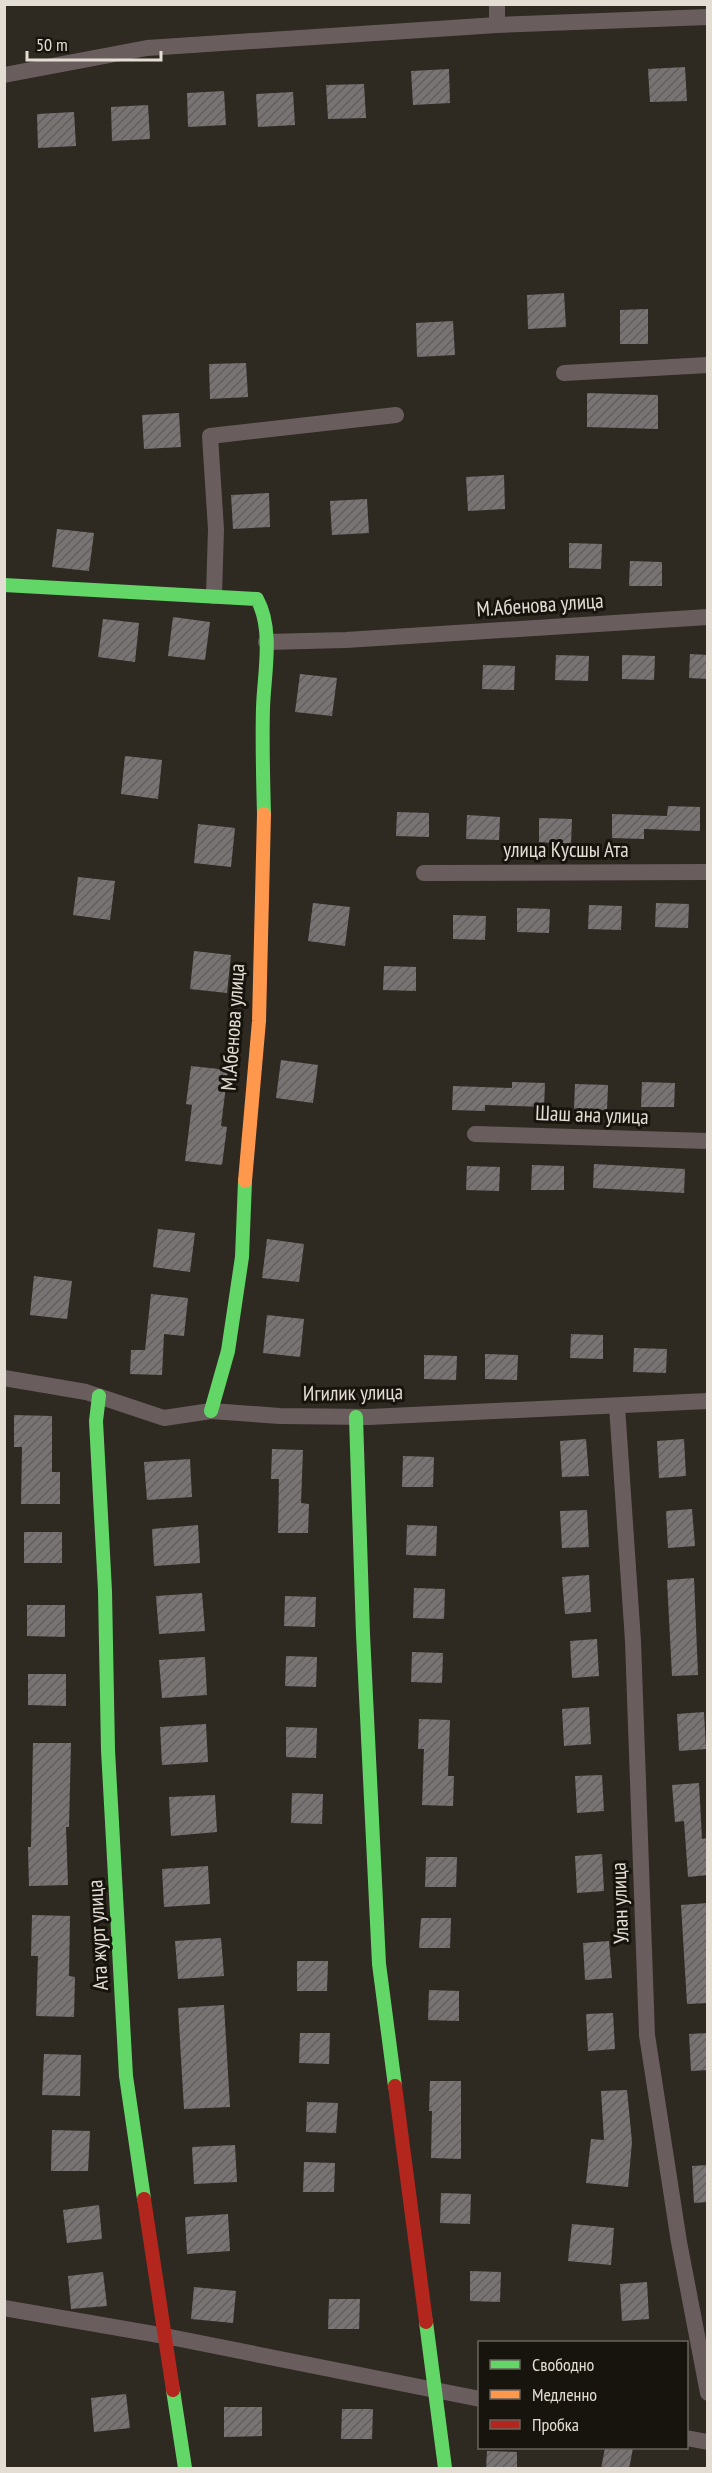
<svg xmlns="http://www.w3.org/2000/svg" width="712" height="2473" font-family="'PT Sans Narrow',sans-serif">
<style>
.building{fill:url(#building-hatch)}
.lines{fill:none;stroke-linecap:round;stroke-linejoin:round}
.street{stroke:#6a5d5e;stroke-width:16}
.fast{stroke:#63d668;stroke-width:14}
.slow{stroke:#ff974d;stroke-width:14}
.jam{stroke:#b3261e;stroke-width:14}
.labels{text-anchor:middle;stroke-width:6;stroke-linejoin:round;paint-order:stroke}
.street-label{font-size:21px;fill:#e3ddd4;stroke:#17130d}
</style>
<defs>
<pattern id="building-hatch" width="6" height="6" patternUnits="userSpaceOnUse" patternTransform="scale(1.5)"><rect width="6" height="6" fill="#797474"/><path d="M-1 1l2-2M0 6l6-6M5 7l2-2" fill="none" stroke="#615e5d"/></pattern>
</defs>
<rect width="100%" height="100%" fill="#2e2921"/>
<path class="building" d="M685,67L687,101L650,102L648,69Z
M449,69L450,103L413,105L411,71Z
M364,84L366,118L328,119L326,85Z
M224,91L226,125L188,127L187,93Z
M293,92L295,125L258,127L256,94Z
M148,105L150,139L112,141L111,107Z
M74,112L76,146L38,148L37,114Z
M564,293L566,327L528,329L527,295Z
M648,309V344H620V310Z
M453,321L455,355L417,357L416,323Z
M246,363L248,397L210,399L209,364Z
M587,393L658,395V429L587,427Z
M179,413L181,447L144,449L142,415Z
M504,475L505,509L468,511L466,477Z
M269,493L270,527L233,529L231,495Z
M367,499L369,533L332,535L330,501Z
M57,529L94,533L89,571L52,567Z
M569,543L602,544L601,569L569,568Z
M630,561L662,562V586H629Z
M173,617L210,622L205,660L168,656Z
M103,619L139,623L135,662L98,657Z
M690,654L708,655V679L689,678Z
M556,655L589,656L588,681L555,680Z
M622,655L655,656L654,680L622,679Z
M483,665L515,666L514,690L482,689Z
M300,674L337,678L332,716L295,712Z
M125,756L162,760L158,799L121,794Z
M668,806L700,807V831L644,829V839L612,838V814L667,816Z
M397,812L429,813V837L396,836Z
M467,815L500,817L499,840L466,839Z
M539,818L572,819L571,844L539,842Z
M198,824L235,828L231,867L194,863Z
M78,877L115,881L110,920L73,915Z
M313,903L350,907L345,946L308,941Z
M656,903L689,904L688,928L655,927Z
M589,905L622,906L621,930L588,929Z
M517,908L550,909L549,933L517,932Z
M453,915L486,916L485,940L453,939Z
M194,951L231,955L227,993L190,989Z
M384,966L416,967V991L383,990Z
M281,1060L318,1065L313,1103L276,1098Z
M191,1066L228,1070L221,1126L227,1127L222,1165L185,1161L192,1105L186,1104Z
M512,1082L545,1083L544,1107L485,1105V1111L452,1110L453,1086L512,1088Z
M642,1082L675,1083L674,1107H641Z
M575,1084L608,1085L607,1110L574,1109Z
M594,1164L685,1169L684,1193L593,1188Z
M532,1165L564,1166V1190H531Z
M467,1166L500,1167L499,1191L466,1190Z
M158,1229L195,1233L190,1272L153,1267Z
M267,1239L304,1244L299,1282L262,1278Z
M34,1276L72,1281L67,1319L30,1315Z
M151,1294L188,1298L184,1336L164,1334L162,1375L130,1374L131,1350H145Z
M267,1315L304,1319L300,1357L263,1353Z
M571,1334L603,1335V1359L570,1358Z
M634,1348L667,1349L666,1373L633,1372Z
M485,1354L518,1355L517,1380L485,1379Z
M424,1355L457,1356L456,1380L424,1379Z
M14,1415L52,1416V1472H60V1504H21L22,1447H14Z
M586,1439L589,1476L562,1477L560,1441Z
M684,1439L686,1476L659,1478L657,1441Z
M272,1449L303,1450L301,1503L309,1504L308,1533H278L279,1479H271Z
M403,1456L434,1457L433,1487H402Z
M190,1459L192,1497L147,1500L144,1462Z
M692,1509L695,1546L668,1548L666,1511Z
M587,1510L589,1547L562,1548L560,1511Z
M198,1525L200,1563L154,1566L152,1529Z
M407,1525L437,1526L436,1556L406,1555Z
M24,1532H62V1563H24Z
M589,1575L591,1612L565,1614L562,1577Z
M694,1578L698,1675L672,1676L667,1580Z
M414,1588L445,1589L444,1619L413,1618Z
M202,1593L205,1631L159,1634L156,1596Z
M285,1596L316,1597L315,1627L284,1626Z
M27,1605H65V1637L27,1636Z
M597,1639L599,1676L572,1678L570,1641Z
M412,1652L443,1653L442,1683L411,1682Z
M286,1656L317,1657L316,1687L285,1686Z
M205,1657L207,1695L162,1698L159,1660Z
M28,1674H66V1706L28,1705Z
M589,1707L591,1744L564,1746L562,1709Z
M704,1712L706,1749L679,1751L677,1714Z
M419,1719L450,1720L448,1776H454L453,1806L422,1805L424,1749H418Z
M206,1724L208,1762L162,1765L160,1727Z
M286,1727L317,1728L316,1758L286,1757Z
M33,1743H71L69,1827H66L68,1885L29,1886L28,1847H31Z
M602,1775L604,1811L577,1813L575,1776Z
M699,1783L702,1839L708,1838V1875L688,1877L684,1821L675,1822L672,1785Z
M292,1793L323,1794L322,1824L291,1823Z
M215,1795L217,1832L171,1836L169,1797Z
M602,1854L604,1891L577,1893L575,1856Z
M426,1857H457L456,1887H425Z
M208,1866L210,1904L164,1907L162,1869Z
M708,1903V2003L687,2004L681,1905Z
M32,1915L70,1916L69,1976L75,1977L74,2017L36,2016L38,1956H31Z
M421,1918H451L450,1948H419Z
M221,1938L224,1976L178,1979L175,1941Z
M609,1941L612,1978L585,1980L583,1943Z
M297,1961H328L327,1991H297Z
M429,1990L459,1991V2021L428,2020Z
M224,2005L230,2107L184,2109L178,2008Z
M613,2013L615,2049L588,2051L586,2014Z
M300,2033H330L329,2064L299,2063Z
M708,2033V2070L691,2071L689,2034Z
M44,2054L81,2055L80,2096L42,2095Z
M430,2081H461V2159L431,2158L432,2111H429Z
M627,2090L632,2142L628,2187L586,2183L591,2139L604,2140L601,2091Z
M307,2102L338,2103L336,2133L306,2132Z
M52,2130L90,2131L88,2171H51Z
M235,2145L237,2182L194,2184L192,2147Z
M304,2162L335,2163L334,2192H303Z
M708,2165V2202L694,2203L692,2166Z
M441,2193L471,2194L470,2224L440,2223Z
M99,2205L102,2239L67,2243L63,2210Z
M228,2214L230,2251L187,2254L185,2217Z
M572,2224L614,2228L611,2265L568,2261Z
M470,2271L501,2272L500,2302L470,2301Z
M103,2272L107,2306L71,2309L68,2276Z
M647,2282L649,2319L622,2321L620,2284Z
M194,2287L236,2291L233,2323L191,2319Z
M329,2299H360L359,2329H328Z
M126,2394L130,2428L94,2432L91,2398Z
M224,2407H262V2436L224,2437Z
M342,2409H373L372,2439H341Z
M605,2448H633L629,2469H601Z
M487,2451L517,2452V2469H486Z"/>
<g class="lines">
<path class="street" d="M497,4V25
M4,75L147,48L497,25L708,17
M564,373L708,365
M214,596L216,529L210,436L396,415
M266,642L346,640L708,617
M424,873L708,872
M475,1134L708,1141
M4,1378L86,1392L164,1418L211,1411L280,1416L369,1417L708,1401
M617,1406L633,1641L647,2035L679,2242L708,2393
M4,2308L165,2336L480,2399
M686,2438L708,2442"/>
<path class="fast" d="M4,585L257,599C274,630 264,674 263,708C262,743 263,779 264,814
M99,1396L96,1421L105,1591L108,1750L126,2076L144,2199
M211,1411L228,1351L242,1257L245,1181
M356,1417L363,1634L379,1964L395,2086
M426,2322L445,2468
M173,2390L185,2468"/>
<path class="slow" d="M245,1181L259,1021L264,814"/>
<path class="jam" d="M395,2086L426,2322
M144,2199L173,2390"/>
</g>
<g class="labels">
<g class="street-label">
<text transform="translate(540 605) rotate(-4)" y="7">М.Абенова улица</text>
<text x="566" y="857">улица Кусшы Ата</text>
<text transform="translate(233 1027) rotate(-86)" y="7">М.Абенова улица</text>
<text transform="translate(592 1115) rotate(2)" y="7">Шаш ана улица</text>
<text transform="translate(353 1393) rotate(-1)" y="7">Игилик улица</text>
<text transform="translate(620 1903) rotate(-92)" y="7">Улан улица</text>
<text transform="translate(98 1935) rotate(-93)" y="7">Ата журт улица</text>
</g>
</g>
<rect width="712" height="2473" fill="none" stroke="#e3ddd4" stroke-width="12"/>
<rect x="478" y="2341" width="210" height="108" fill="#17130d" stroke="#69645d" stroke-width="1.5"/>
<rect x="490" y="2360" width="30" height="9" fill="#63d668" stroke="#69645d" stroke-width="1.5"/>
<text x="532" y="2371" font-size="18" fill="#e3ddd4">Свободно</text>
<rect x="490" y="2390" width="30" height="9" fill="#ff974d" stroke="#69645d" stroke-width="1.5"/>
<text x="532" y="2401" font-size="18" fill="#e3ddd4">Медленно</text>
<rect x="490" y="2420" width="30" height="9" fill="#b3261e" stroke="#69645d" stroke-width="1.5"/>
<text x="532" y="2431" font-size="18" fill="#e3ddd4">Пробка</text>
<path d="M27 51v9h134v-9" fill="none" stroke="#e3ddd4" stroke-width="3"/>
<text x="36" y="51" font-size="18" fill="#e3ddd4" stroke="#17130d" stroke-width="4.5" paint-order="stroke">50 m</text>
</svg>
